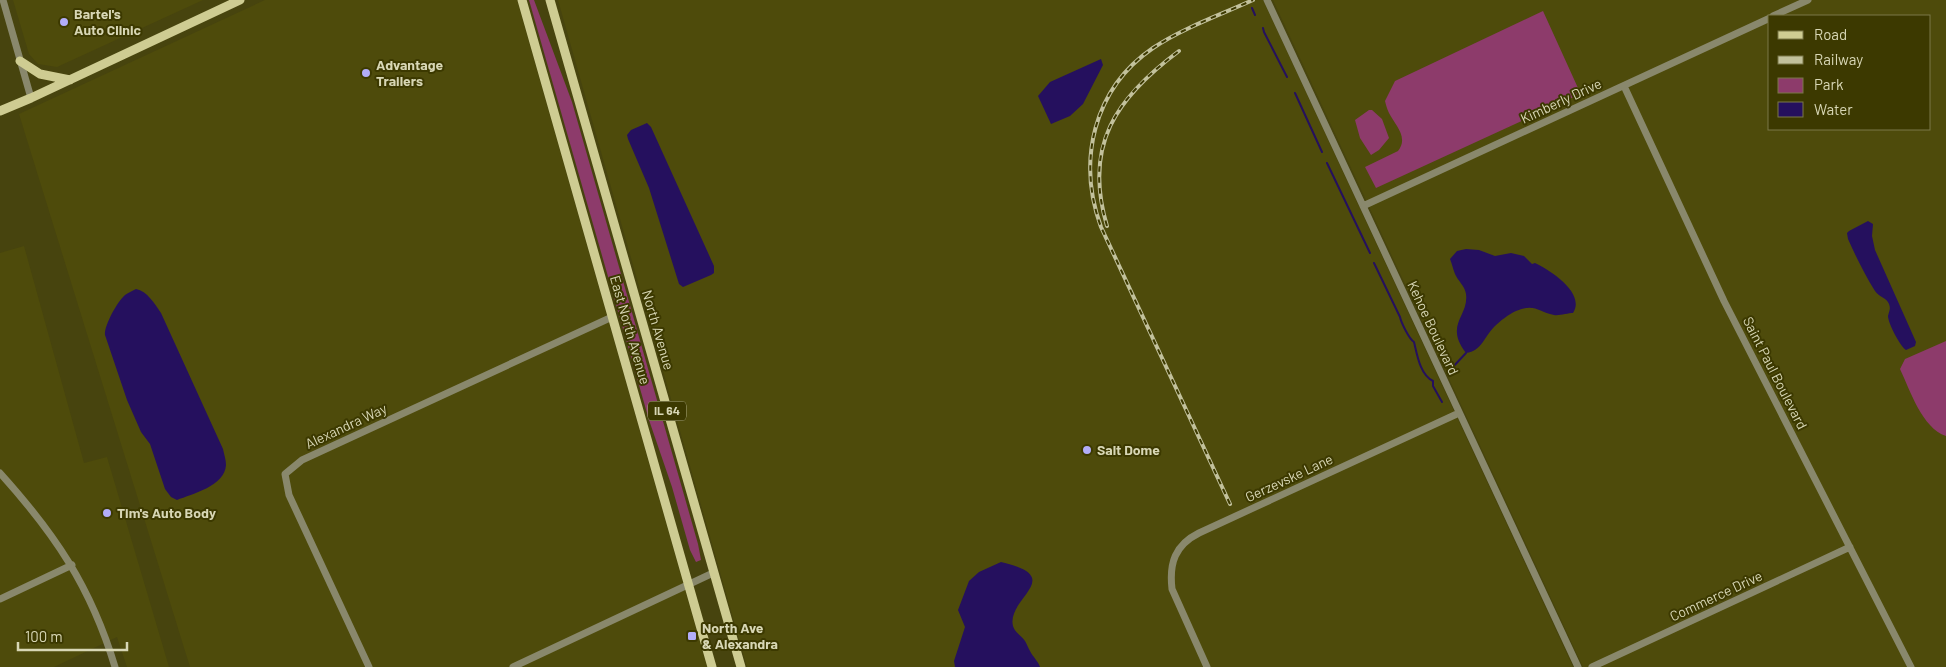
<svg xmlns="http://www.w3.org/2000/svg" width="1946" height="667" font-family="Barlow,sans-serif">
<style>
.built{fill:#4e4b0b;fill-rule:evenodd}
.green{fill:#8d3b6b}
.water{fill:#25105e}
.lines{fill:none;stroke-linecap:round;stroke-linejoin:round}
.stream{stroke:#25105e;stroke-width:2}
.minor{stroke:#89886c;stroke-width:7}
.major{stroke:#cecc92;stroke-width:9}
.rail-casing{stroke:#c2c19c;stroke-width:4}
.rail{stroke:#3c3900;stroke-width:2;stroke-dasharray:5.5;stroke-linecap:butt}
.poi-dot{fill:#b2adf9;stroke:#3c3900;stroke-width:2}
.labels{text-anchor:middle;stroke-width:4;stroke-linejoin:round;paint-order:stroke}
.shield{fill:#3c3900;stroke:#a9a87f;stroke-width:1}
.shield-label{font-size:12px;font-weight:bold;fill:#d8d7b5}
.poi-label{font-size:14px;font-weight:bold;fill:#d8d7b5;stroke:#3c3900;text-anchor:start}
.street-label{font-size:14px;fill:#d8d7b5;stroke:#3c3900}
</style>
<rect width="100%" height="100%" fill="#47440e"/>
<path class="built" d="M13,0H203L57,67L38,64L29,54Z
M265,0H517L707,667H190L19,114Z
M558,0H1263L1573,667H747Z
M1273,0H1946V667H1583ZM1770,16H1930V129H1770Z
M24,246L84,463L107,457L169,667H127L117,637L54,667H0V253Z"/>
<path class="green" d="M529,0H534L572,102L698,544L701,560L696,562L690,550L672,487L649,420Z
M1543,11L1578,88V93L1576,96L1376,188L1365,167L1398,151C1409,137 1395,125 1389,113C1387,109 1386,105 1385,101L1395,81Z
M1369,110H1372L1382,119L1389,138L1379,150L1371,155L1360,138L1355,120Z
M1946,341V436C1922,428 1910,390 1900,369L1905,359Z"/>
<path class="water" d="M1101,59L1103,65L1083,104L1070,116L1051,124L1038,96L1050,82Z
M647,123L651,127L714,266V273L711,275L683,287L679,284L649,188L628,139L627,135L631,130Z
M1868,221L1873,224L1872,236L1875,250L1916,342L1915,346L1906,350C1900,346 1888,323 1888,316C1889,311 1891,309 1889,304C1887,298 1879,297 1875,291C1865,275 1856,257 1848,239L1847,233L1849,231Z
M1466,249L1479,250L1495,256L1511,253L1524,256L1532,264L1535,263C1550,270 1586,293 1573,313C1568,313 1559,316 1554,315C1538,312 1535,303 1516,311C1509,314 1500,321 1494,327C1484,337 1482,351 1466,353C1444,324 1469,317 1466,294C1465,286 1458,281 1455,274C1453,269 1452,264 1450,259L1457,251Z
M136,289C147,291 155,304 161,313L223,449C224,454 226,460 226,465C225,486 192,494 177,500L171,497L165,489L150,444L141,432L127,400L105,335C104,326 117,302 125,295C128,293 132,291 136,289Z
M1001,562C1068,577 1006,598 1013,626C1015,633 1021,635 1025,641C1027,644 1028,648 1030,651C1033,657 1038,661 1040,667H955L954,661L965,627L958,610L969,581L979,572Z"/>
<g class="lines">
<path class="stream" d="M1252,8L1255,15
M1263,28L1264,32L1287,77
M1295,93L1322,152
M1327,163L1370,253
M1374,263L1400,317C1401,322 1409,339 1414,342C1417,354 1420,375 1433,381V386L1442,402
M1451,369L1466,353"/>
<path class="minor" d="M3,0L31,98
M1267,0L1578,667
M1773,16L1808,0
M1624,86L1724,301L1911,667
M1363,206L1770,18
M0,473C55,534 91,587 115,667
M0,599L72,565
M369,667L289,495L285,474L302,460L612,317
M513,667L713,573
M1207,667L1172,589C1169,563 1175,545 1199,533L1459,413
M1592,667L1850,547"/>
<path class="major" d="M522,0L712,667
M550,0L741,667
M20,61L40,74L70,80
M0,111L31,98L240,0"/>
<defs>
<path id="rail" d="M1107,226C1083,145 1116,98 1179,51
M1230,504L1101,227C1077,161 1093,89 1153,48C1183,28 1220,15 1253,0"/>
</defs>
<use href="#rail" class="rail-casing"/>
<use href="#rail" class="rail"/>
</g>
<g class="poi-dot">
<circle cx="64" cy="22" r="5"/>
<circle cx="366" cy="73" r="5"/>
<circle cx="1087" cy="450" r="5"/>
<circle cx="107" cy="513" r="5"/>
<rect x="687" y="631" width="10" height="10" rx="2.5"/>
</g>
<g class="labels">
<rect class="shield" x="648" y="401.5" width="38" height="19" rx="4"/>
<g class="shield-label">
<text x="667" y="415">IL 64</text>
</g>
<g class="poi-label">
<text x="74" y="19">Bartel's<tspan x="74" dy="16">Auto Clinic</tspan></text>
<text x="376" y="70">Advantage<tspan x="376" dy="16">Trailers</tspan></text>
<text x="1097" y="455">Salt Dome</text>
<text x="117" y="518">Tim's Auto Body</text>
<text x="702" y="633">North Ave<tspan x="702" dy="16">&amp; Alexandra</tspan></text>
</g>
<g class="street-label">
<text transform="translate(1561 101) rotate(-25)" y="5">Kimberly Drive</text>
<text transform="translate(1433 328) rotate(65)" y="5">Kehoe Boulevard</text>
<text transform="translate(630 330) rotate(74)" y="5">East North Avenue</text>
<text transform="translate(658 330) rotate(74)" y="5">North Avenue</text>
<text transform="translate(1775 373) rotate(63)" y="5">Saint Paul Boulevard</text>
<text transform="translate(346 426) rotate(-25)" y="5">Alexandra Way</text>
<text transform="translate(1289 478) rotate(-25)" y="5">Gerzevske Lane</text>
<text transform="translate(1716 596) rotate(-25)" y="5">Commerce Drive</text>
</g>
</g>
<rect x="1768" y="15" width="162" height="115" fill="#3c3900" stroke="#7a7848"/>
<rect x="1778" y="31" width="25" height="8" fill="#cecc92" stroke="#7a7848"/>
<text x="1814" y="40" font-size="15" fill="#d8d7b5">Road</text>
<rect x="1778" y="56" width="25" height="8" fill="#c2c19c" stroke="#7a7848"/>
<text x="1814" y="65" font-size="15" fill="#d8d7b5">Railway</text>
<rect x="1778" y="78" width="25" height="15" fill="#8d3b6b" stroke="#7a7848"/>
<text x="1814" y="90" font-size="15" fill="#d8d7b5">Park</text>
<rect x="1778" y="102" width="25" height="15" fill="#25105e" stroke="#7a7848"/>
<text x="1814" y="115" font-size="15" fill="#d8d7b5">Water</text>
<path d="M18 642v8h109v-8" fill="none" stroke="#d8d7b5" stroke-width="2.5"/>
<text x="25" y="642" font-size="15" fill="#d8d7b5" stroke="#3c3900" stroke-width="4" paint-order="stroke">100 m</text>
</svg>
